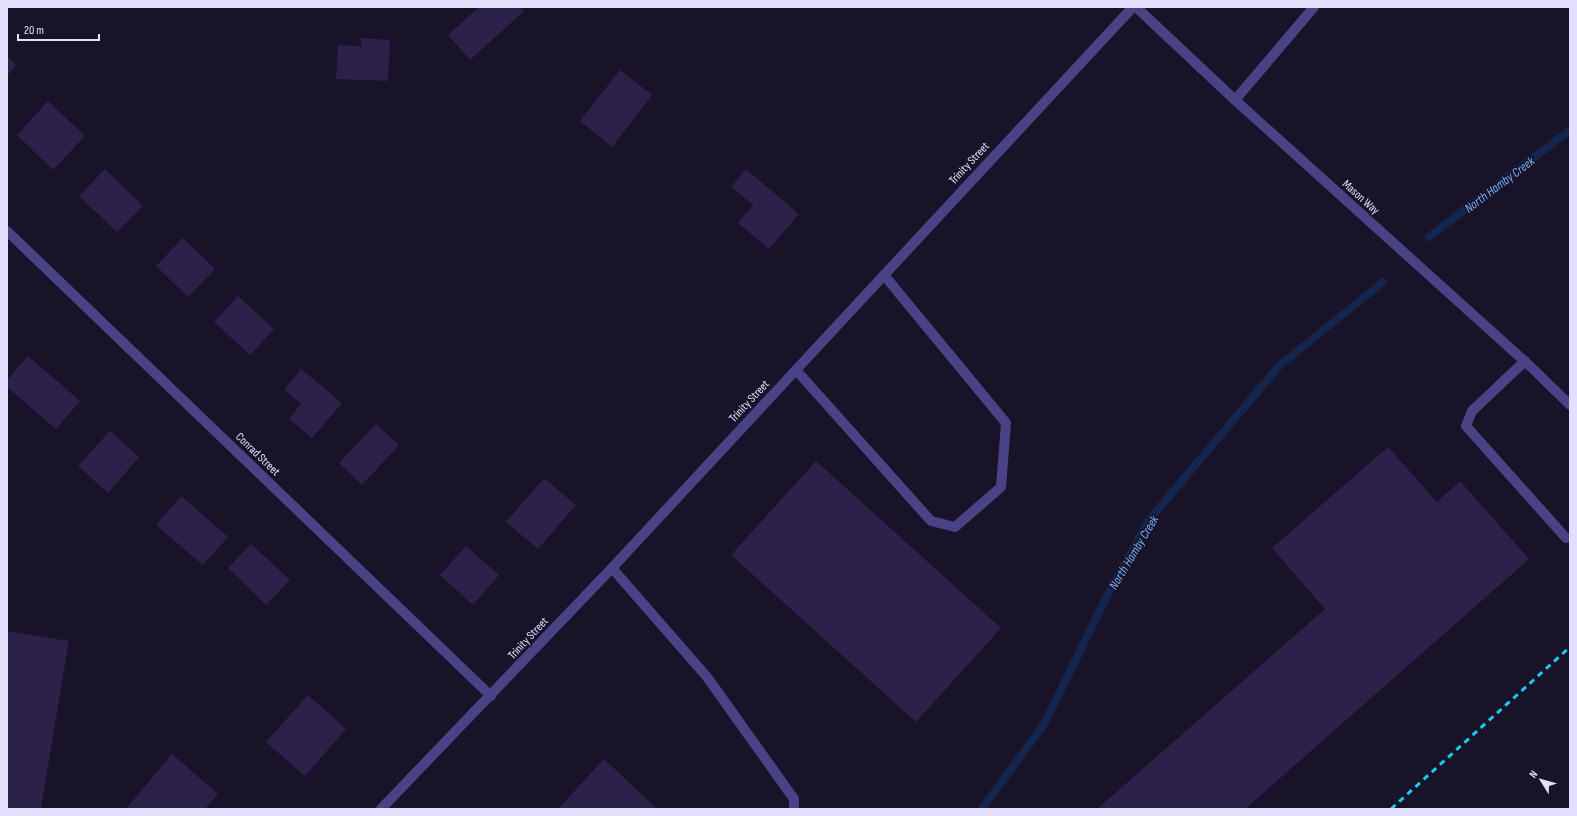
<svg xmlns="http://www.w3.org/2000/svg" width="1577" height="816" viewBox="0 0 1577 816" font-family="'Sofia Sans Condensed',sans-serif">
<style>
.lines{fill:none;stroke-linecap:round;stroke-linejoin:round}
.stream{stroke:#14264d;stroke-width:8}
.building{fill:#2b2149}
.service{stroke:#494285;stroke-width:10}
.minor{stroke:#494285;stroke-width:10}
.tertiary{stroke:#494285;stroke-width:10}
.rail{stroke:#19cbee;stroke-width:3;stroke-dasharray:6 5;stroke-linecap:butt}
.labels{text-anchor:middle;stroke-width:3.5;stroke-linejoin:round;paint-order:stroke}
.street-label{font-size:12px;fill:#e4defd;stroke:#19132a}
.water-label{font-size:13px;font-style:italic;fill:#75b1f4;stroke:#19132a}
</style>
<rect width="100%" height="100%" fill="#19132a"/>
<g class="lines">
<!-- stream -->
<g class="stream">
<polyline points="1429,237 1570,130"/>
<polyline points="982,809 1044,724 1107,596 1149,520 1279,366 1383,282"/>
</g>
</g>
<!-- building -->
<g class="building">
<polygon points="479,7 521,7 524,11 470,60 448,35"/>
<polygon points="361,38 390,40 388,81 336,79 338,45 361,46"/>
<polygon points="7,56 16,65 7,76"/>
<polygon points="620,70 652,95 612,147 580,121"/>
<polygon points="48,101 85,136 53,170 17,135"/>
<polygon points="105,169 143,206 117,232 79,196"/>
<polygon points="746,169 799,214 769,249 738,223 753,205 731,187"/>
<polygon points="183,238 215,269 188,297 156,266"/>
<polygon points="238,296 274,329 250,355 214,322"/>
<polygon points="28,356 80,401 56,429 7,387 7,380"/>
<polygon points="301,369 342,403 312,438 289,419 301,404 284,390"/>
<polygon points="376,424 399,445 362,485 339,463"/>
<polygon points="110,431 139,457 108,493 78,466"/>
<polygon points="1388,447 1437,502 1460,481 1529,559 1245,809 1097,809 1325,609 1272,548"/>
<polygon points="816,461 1001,628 916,722 731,555"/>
<polygon points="544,478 576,505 538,549 506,522"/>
<polygon points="181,496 228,537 203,565 156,525"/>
<polygon points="251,544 290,580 266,605 228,568"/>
<polygon points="466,546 499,575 473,605 440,575"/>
<polygon points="7,631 69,641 41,809 7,809"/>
<polygon points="308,695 346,729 305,776 266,742"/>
<polygon points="172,754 218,794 205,809 126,809"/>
<polygon points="604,759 657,809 558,809"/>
</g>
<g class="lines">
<!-- service -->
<g class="service">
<polyline points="1235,100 1314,7"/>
<polyline points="1525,361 1472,411 1466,426 1566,538"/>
<polyline points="796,370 931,521 955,527 1001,487 1006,423 884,275"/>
<polyline points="612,568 707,677 794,799 794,809"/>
</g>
<!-- minor -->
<g class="minor">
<polyline points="1136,7 1235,100 1532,368 1570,405"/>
<polyline points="7,231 491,696"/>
</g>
<!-- tertiary -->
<polyline class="tertiary" points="381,809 612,568 1133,7"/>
<!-- rail -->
<polyline class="rail" points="1391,809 1570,647"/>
</g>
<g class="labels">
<!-- street labels -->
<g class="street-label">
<text transform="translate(969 163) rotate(-47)" y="4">Trinity Street</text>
<text transform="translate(1361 197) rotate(42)" y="4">Mason Way</text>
<text transform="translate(749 401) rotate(-47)" y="4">Trinity Street</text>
<text transform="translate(258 454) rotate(44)" y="4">Conrad Street</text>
<text transform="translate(528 638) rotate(-47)" y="4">Trinity Street</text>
</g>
<!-- water labels -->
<g class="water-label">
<text transform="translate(1499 184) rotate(-37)" y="5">North Hamby Creek</text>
<text transform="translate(1133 552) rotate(-59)" y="5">North Hamby Creek</text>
</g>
</g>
<!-- border -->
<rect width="1577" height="816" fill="none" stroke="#e4defd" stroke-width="16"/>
<!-- north arrow -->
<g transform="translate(1541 780) rotate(307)" stroke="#19132a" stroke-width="3" paint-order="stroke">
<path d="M0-3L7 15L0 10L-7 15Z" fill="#e4defd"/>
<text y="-6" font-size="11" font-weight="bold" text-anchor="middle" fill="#e4defd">N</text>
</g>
<!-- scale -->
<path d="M18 34v6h81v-6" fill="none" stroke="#e4defd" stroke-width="2"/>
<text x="24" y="34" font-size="12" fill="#e4defd" stroke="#19132a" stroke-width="3" paint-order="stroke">20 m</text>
</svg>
